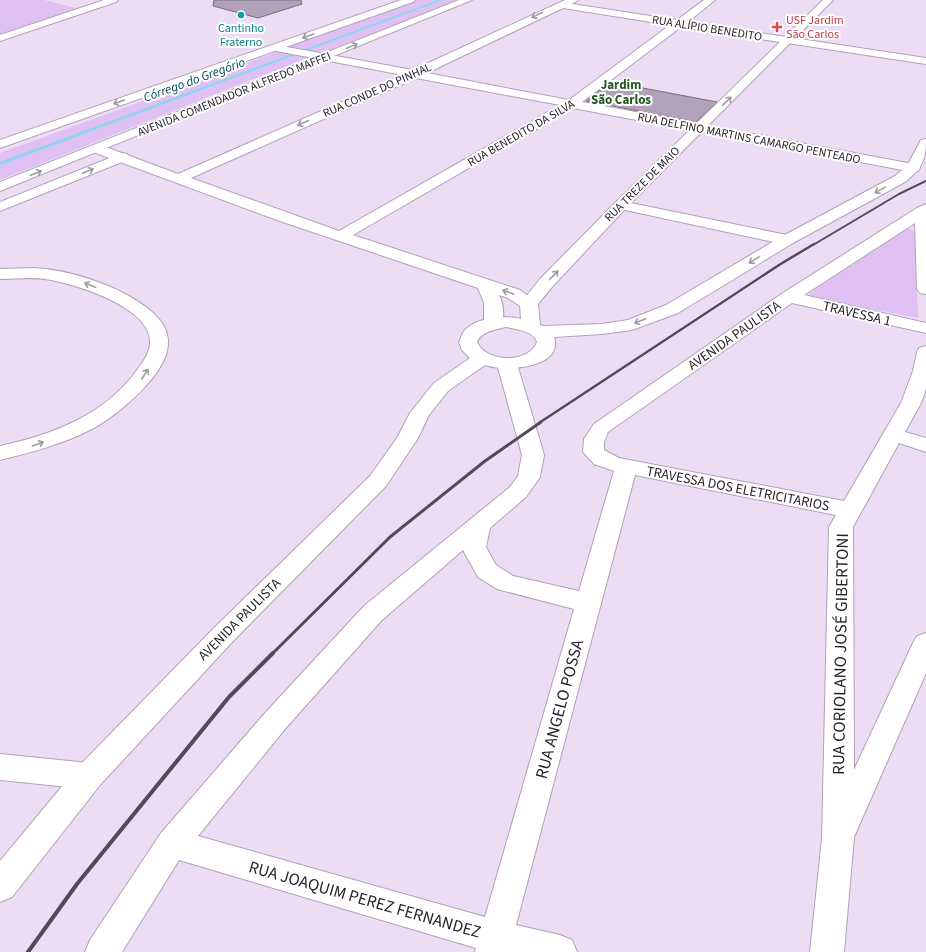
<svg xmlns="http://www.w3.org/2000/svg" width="926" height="952" viewBox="0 0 926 952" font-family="'Source Sans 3',sans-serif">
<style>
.green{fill:#e0c0f2}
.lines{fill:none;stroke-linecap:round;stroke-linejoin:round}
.stream{fill:#8bd7f2;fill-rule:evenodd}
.building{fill:#b1a2b9;stroke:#7a6d82}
.street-casing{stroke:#b0a1b8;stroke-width:2}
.secondary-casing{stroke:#b0a1b8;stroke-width:2}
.primary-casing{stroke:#b0a1b8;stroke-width:2}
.street{fill:#fff;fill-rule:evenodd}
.secondary{fill:#fff;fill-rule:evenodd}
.primary{fill:#fff;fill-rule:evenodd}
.rail-far3{stroke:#524a57;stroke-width:2}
.rail-far2{stroke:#524a57;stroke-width:2.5}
.rail-far1{stroke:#524a57;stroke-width:3}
.rail{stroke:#524a57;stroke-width:4}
.oneway{stroke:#9f9ca0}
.culture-dot{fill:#0f9aa8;stroke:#fff;stroke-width:1.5}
.health-dot{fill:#e0444e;stroke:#fff;stroke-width:1.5}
.labels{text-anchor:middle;stroke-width:4;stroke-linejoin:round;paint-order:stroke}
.far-health-label{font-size:12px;fill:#be3a42;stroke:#fff;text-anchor:start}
.far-culture-label{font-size:12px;fill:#0d838f;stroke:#fff}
.far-street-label{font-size:12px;fill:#29232c;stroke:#fff}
.far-water-label{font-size:13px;font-style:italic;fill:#054a5d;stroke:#fff}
.far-neighbourhood-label{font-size:13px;font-weight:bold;fill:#265923;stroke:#fff}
.street-label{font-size:14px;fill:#29232c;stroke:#fff}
.near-street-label{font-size:17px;fill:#29232c;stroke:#fff}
</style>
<rect width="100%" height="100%" fill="#ecddf5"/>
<!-- green -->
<g class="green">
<polygon points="0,0 44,0 80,9 0,36"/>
<polygon points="416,0 461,0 322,53 288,46"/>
<polygon points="279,51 309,57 0,180 0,153"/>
<polygon points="902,229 909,229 915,232 918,318 820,299 809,294"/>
</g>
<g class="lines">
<!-- stream -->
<polygon class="stream" points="438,0 443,0 0,165 0,162"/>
</g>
<!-- building -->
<g class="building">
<polygon points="214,0 301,0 302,4 258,18 213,6"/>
<polygon points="611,82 717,102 696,122 586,101"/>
</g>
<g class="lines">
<!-- street casing -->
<g class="street-casing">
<g id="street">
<polygon points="104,0 118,0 116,2 0,41 0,35"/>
<path d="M 565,0 L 578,0 L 572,4 L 677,20 L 704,0 L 715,0 L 688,22 L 926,58 L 926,64 L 681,27 L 582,102 L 913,164 L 918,165 L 920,168 L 918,171 L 913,172 L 573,108 L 353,235 L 520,290 L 538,304 L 535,308 L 529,309 L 523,308 L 508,298 L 499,295 C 503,304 506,317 499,327 L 493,328 L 487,327 L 484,323 L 484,303 L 478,288 L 277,220 L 93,152 L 91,149 L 93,146 L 103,146 L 178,174 L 403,75 L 276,51 L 272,50 L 271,48 L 272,46 L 276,45 L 413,70 ZM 563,8 L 670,25 L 569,100 L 427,73 ZM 416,78 L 560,105 L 339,231 L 191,178 Z"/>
<polygon points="621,201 787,235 793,237 795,240 793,243 787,245 616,208 614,205 616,202"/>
<path d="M 926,204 L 926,294 L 920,293 L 917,289 L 915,223 L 804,295 L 926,323 L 926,333 L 792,303 L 608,432 L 604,442 L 604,450 L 619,458 L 844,501 L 901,403 L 913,371 L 917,352 L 919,348 L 926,346 L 926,389 L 921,403 L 905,432 L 926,438 L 926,452 L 899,443 L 853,527 L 854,770 L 913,643 L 917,636 L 926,633 L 926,673 L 854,837 L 844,952 L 810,952 L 822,839 L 829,527 L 836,515 L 635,475 L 516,925 L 560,935 L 572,940 L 577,952 L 475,952 L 476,948 L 179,860 L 122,952 L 85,952 L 90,940 L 161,833 L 265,713 L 364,606 L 510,487 L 518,476 L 522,455 L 497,364 L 500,360 L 507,358 L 514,360 L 517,364 L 544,455 L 540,477 L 526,497 L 490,528 L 486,547 L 496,565 L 513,576 L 579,591 L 614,471 L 594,464 L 583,452 L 584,439 L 594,424 L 783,293 L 917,208 ZM 463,550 L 478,577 L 497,589 L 574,609 L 485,917 L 198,836 L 285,729 L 382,620 Z"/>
<path d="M 34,268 C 66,270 99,280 127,295 C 143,304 167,319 168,340 C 171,372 117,416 92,429 C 63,444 32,452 0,460 L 0,446 C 52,435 105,415 137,370 C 143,362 151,351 150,340 C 148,306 73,283 45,279 C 30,277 15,279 0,279 L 0,269 Z"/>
<polygon points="0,754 89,763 100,767 104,776 100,785 89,789 0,780"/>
</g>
</g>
<!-- secondary casing -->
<g class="secondary-casing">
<g id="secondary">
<path d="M 823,0 L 833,0 L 626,208 L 552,287 L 538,304 L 540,325 L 543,326 L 602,324 L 628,320 L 666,305 L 781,237 L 895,176 L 907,166 L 921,140 L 926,139 C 926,161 922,168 905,182 L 793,243 L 678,313 L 632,330 L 602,334 L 554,337 C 564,369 504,372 485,365 L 448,391 L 429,415 L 418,438 L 386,486 L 235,639 L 100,785 L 12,897 L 0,902 L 0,861 L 78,767 L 217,625 L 370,476 L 397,438 L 410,413 L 434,383 L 470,358 L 462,350 L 459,342 C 461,338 462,333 465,330 C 477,317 505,315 521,319 L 520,304 L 540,279 L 616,202 ZM 506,327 C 516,329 534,331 537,342 C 529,364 486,363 477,342 C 482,331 495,330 506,327 Z"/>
<polygon points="122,153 127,154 129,157 127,160 0,211 0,202"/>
</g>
</g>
<!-- primary casing -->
<g class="primary-casing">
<g id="primary">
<polygon points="401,0 415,0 413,2 0,148 0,140"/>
<polygon points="459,0 472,0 0,191 0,182"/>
</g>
</g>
<!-- street -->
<use href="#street" class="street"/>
<!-- secondary -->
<use href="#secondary" class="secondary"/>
<!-- primary -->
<use href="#primary" class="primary"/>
<!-- rail-far3 -->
<polyline class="rail-far3" points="813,245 899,194 926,181"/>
<!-- rail-far2 -->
<polyline class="rail-far2" points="539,423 779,265 814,244"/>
<!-- rail-far1 -->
<polyline class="rail-far1" points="272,654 390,537 485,461 541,422"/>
<!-- rail -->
<polyline class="rail" points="28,952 77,884 229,697 273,653"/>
</g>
<!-- one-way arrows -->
<defs><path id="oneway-shaft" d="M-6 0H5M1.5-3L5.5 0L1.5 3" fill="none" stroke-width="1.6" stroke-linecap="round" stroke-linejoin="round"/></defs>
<g class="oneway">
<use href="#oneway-shaft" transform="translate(537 15) rotate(155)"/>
<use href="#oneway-shaft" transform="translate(308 36) rotate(160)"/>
<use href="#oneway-shaft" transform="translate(352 46) rotate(-22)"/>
<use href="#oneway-shaft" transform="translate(727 101) rotate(-44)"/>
<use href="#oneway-shaft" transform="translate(119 102) rotate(161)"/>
<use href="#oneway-shaft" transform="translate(303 123) rotate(156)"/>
<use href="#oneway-shaft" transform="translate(88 171) rotate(-22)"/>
<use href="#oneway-shaft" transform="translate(36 173) rotate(-21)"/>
<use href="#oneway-shaft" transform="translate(880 190) rotate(151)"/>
<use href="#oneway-shaft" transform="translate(754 260) rotate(149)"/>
<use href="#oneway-shaft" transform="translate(554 275) rotate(-46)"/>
<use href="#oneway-shaft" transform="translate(90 285) rotate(-159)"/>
<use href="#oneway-shaft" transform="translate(508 292) rotate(-161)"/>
<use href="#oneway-shaft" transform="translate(640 321) rotate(158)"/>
<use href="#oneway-shaft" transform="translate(145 374) rotate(-57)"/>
<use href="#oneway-shaft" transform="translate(38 444) rotate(-20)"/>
</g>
<!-- markers -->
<circle class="culture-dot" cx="241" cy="15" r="4"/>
<path class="health-dot" d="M775 21h4v4h4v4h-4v4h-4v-4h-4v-4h4z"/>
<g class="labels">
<!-- far-health labels -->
<g class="far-health-label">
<text x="786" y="24">USF Jardim<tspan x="786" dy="14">São Carlos</tspan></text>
</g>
<!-- far-culture labels -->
<g class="far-culture-label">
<text x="241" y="32">Cantinho<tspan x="241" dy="14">Fraterno</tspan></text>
</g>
<!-- far-street labels -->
<g class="far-street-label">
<text transform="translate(707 28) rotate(9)" y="4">RUA ALÍPIO BENEDITO</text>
<text transform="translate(377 90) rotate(-24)" y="4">RUA CONDE DO PINHAL</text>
<text transform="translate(234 94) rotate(-22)" y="4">AVENIDA COMENDADOR ALFREDO MAFFEI</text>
<text transform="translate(521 133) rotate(-30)" y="4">RUA BENEDITO DA SILVA</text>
<text transform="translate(749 138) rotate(11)" y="4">RUA DELFINO MARTINS CAMARGO PENTEADO</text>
<text transform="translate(642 184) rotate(-45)" y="4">RUA TREZE DE MAIO</text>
</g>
<!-- far-water labels -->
<g class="far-water-label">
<text transform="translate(194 79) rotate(-20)" y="5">Córrego do Gregório</text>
</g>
<!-- far-neighbourhood labels -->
<g class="far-neighbourhood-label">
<text x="621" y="89">Jardim<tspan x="621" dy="15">São Carlos</tspan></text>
</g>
<!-- street labels -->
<g class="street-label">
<text transform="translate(857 313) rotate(13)" y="5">TRAVESSA 1</text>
<text transform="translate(734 335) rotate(-35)" y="5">AVENIDA PAULISTA</text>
<text transform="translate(738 488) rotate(11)" y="5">TRAVESSA DOS ELETRICITARIOS</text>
<text transform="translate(239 619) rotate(-45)" y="5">AVENIDA PAULISTA</text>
</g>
<!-- near-street labels -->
<g class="near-street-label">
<text transform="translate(840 654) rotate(-89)" y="6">RUA CORIOLANO JOSÉ GIBERTONI</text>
<text transform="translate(559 709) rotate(-75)" y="6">RUA ANGELO POSSA</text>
<text transform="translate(365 899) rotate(16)" y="6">RUA JOAQUIM PEREZ FERNANDEZ</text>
</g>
</g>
</svg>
